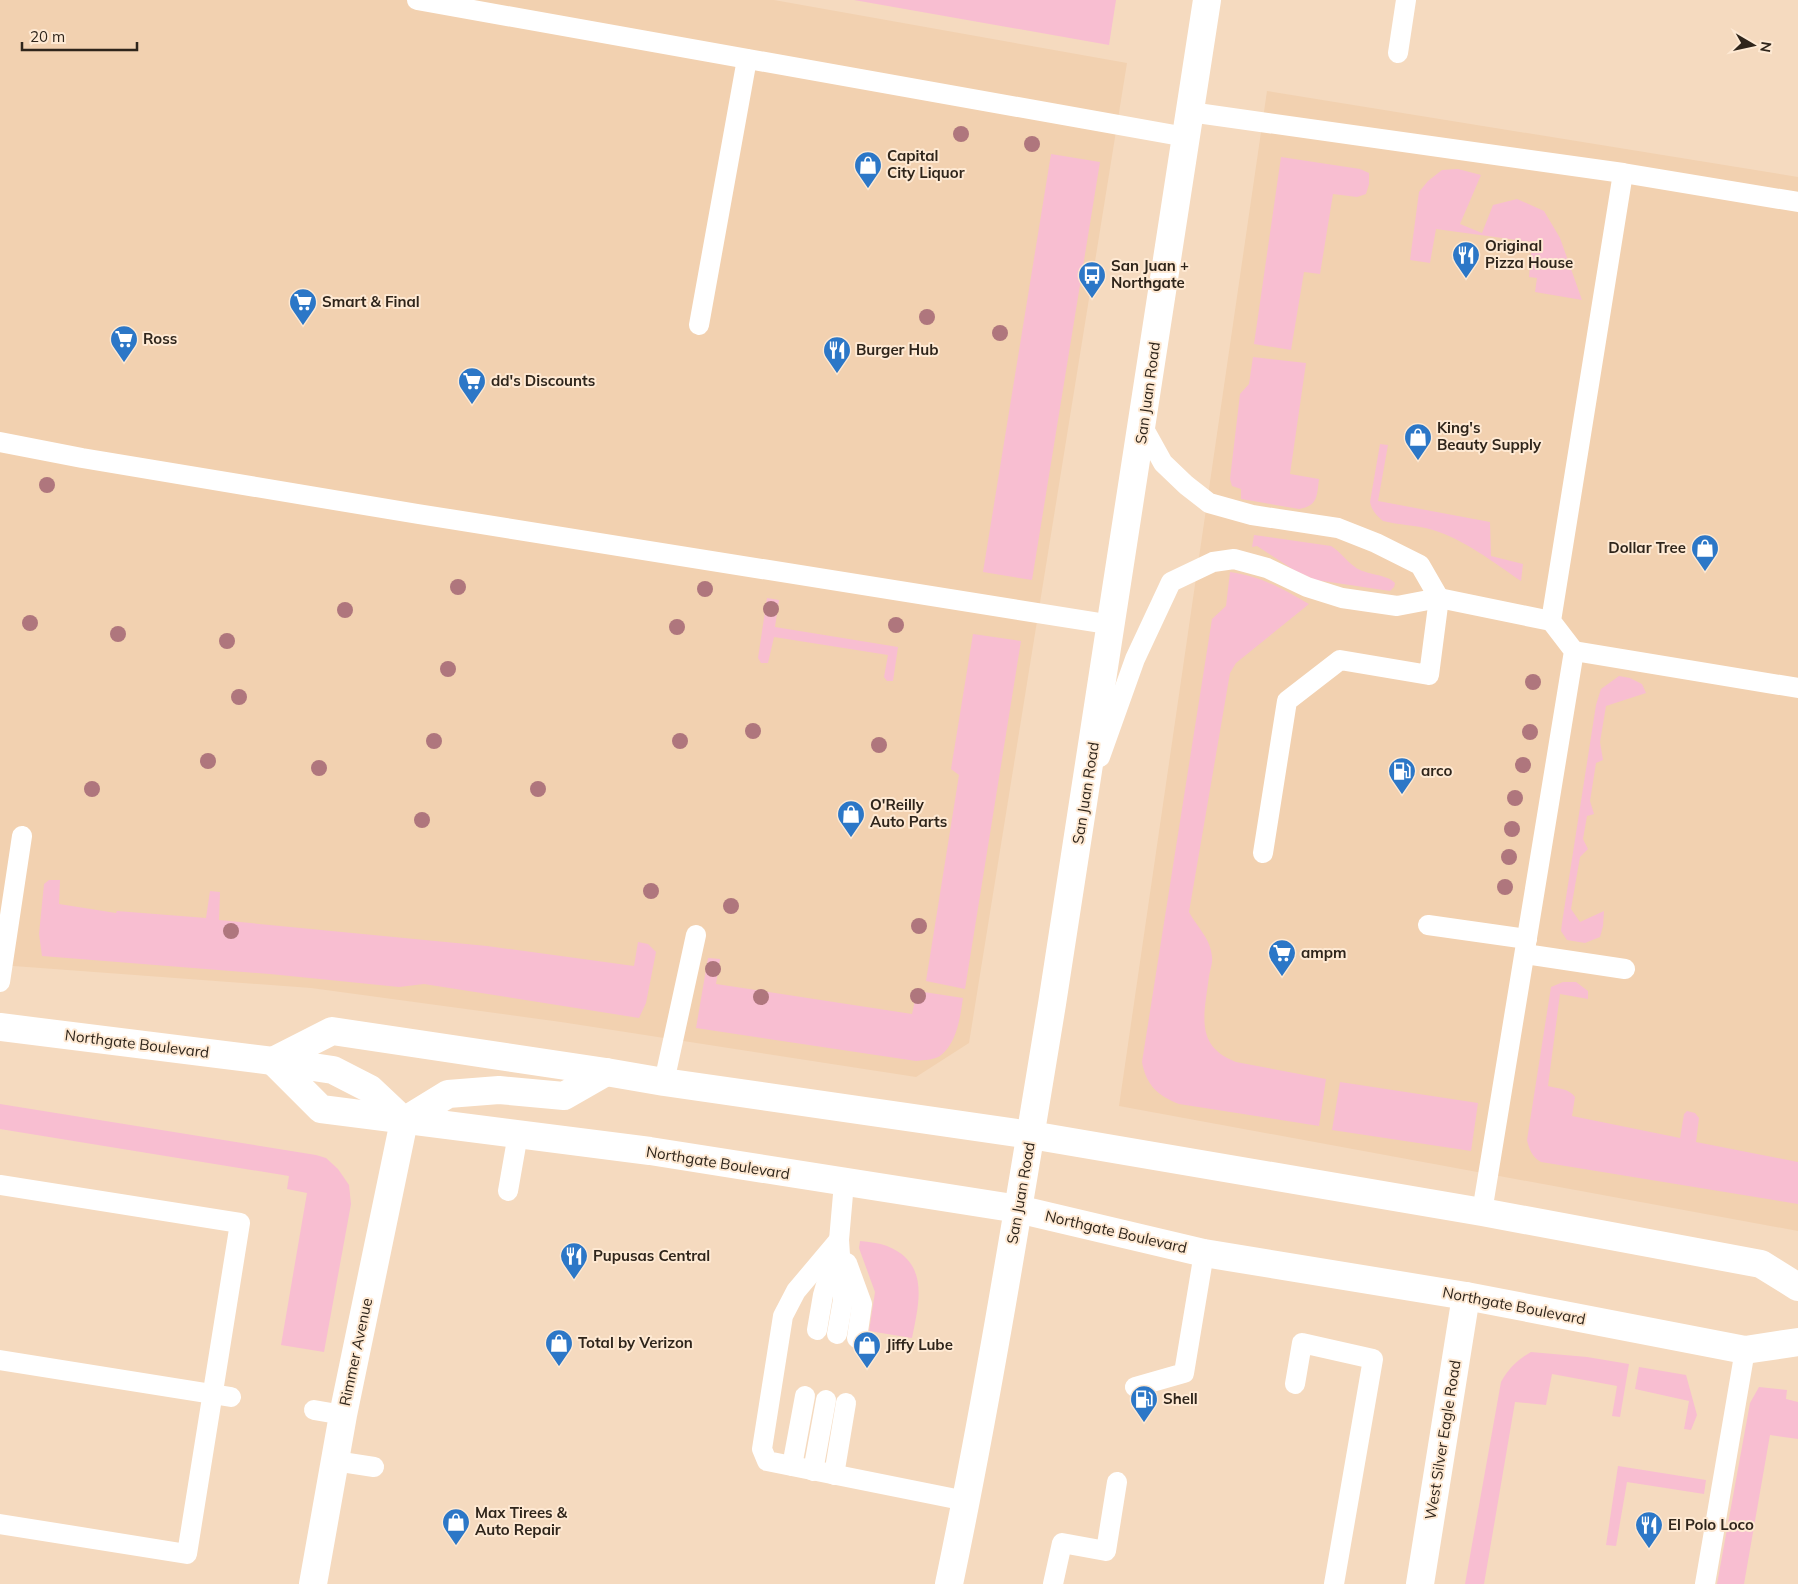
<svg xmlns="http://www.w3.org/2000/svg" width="1798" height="1584" viewBox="0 0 1798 1584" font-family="Mulish,sans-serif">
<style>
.built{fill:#f2d1b0}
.green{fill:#f8bed1}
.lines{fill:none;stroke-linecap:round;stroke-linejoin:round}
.service{stroke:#fff;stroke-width:20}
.minor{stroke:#fff;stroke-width:28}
.secondary{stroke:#fff;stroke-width:28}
.tree{fill:#af767d}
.labels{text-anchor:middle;stroke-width:4;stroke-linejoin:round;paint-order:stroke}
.poi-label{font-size:15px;font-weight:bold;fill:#2f251b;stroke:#fee9d3;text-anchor:start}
.street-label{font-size:15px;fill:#2f251b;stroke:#fee9d3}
</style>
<rect width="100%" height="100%" fill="#f5dabf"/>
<!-- built -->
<g class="built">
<polygon points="0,0 774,0 1127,63 969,1043 916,1077 561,1022 311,988 0,965"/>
<polygon points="1267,91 1798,177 1798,1231 1119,1106"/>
</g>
<!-- green -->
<g class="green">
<polygon points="854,0 1116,0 1109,45"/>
<polygon points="1051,154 1100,162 1032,580 983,572"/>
<polygon points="1281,157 1360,169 1369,173 1369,184 1366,194 1357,197 1333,194 1320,274 1304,272 1291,350 1254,344"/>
<polygon points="1458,169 1481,175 1460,224 1482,233 1493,205 1517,199 1544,211 1560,238 1582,300 1535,292 1537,278 1529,277 1532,242 1436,229 1430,263 1410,260 1419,192 1428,181 1442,170"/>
<path d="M 1253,357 L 1306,363 L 1290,474 L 1319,479 C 1317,495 1318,506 1299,509 L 1241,499 L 1241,489 L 1232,486 L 1230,479 L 1240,394 L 1249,384 Z"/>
<path d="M 1380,444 L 1388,445 L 1378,501 L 1490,522 L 1491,556 L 1523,564 L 1521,581 C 1493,562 1465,540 1433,530 C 1416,525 1399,525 1383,521 C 1376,515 1372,511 1370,502 Z"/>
<path d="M 1254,535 L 1331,546 C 1341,552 1346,561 1355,567 C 1365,575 1387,574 1395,583 L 1394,587 L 1390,591 L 1316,580 L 1294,570 L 1257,546 L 1252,547 Z"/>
<path d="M 1230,572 C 1263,577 1281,588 1309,604 L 1236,663 L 1230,673 L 1189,912 C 1197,927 1211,939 1212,957 C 1213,963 1210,970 1209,976 C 1205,1012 1193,1046 1236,1062 L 1326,1079 L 1319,1126 L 1179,1104 C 1158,1096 1146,1085 1142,1062 L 1212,619 L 1226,606 Z"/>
<polygon points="767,598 779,600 775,627 898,647 893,681 887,681 884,677 888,655 774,637 768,663 761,663 758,658"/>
<polygon points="973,634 1021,641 965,989 926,981 959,775 951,769"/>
<polygon points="1619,676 1630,678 1642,684 1646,693 1606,706 1600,742 1603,760 1596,763 1590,801 1594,814 1587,816 1583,839 1588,849 1580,857 1571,909 1580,922 1604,911 1603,926 1600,937 1585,943 1567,940 1561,931 1562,923 1596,705 1601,689"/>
<polygon points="49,880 60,880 59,904 116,913 117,911 206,918 210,891 220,892 219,920 487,946 634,966 638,942 648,944 656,952 646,1003 639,1018 424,984 399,987 270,974 42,956 39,934 44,884"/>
<path d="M 708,958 L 720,959 L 716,984 L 912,1014 L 917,991 L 963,998 C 960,1018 957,1043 940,1056 C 934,1060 923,1060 916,1061 L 696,1028 Z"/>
<path d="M 1563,982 L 1576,982 L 1588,991 L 1588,999 L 1560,994 L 1548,1086 C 1559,1089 1568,1088 1575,1097 L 1572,1116 L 1680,1138 L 1684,1114 L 1687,1111 L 1695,1113 L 1699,1118 L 1696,1142 L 1798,1162 L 1798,1204 L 1541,1162 C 1532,1157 1529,1149 1527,1140 L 1551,987 Z"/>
<polygon points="1340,1082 1478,1103 1471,1151 1332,1130"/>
<polygon points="0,1104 316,1155 326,1158 338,1169 349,1185 351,1204 324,1352 281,1345 307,1193 287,1189 289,1176 0,1129"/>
<path d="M 860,1241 C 869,1242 879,1243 887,1246 C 930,1263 919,1303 912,1338 L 869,1331 L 875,1292 L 859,1248 Z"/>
<path d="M 1531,1352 L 1587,1357 L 1629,1364 L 1620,1417 L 1612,1416 L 1617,1386 L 1552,1374 L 1546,1405 L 1515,1402 L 1484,1584 L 1465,1584 L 1501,1382 C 1509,1368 1517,1360 1531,1352 Z"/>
<polygon points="1639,1367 1686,1375 1697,1415 1691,1430 1684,1429 1689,1401 1635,1389"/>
<polygon points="1759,1387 1787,1390 1786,1399 1798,1402 1798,1439 1770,1435 1744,1584 1717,1584 1750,1403"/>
<polygon points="1618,1466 1706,1480 1704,1494 1627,1482 1616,1546 1606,1545"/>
</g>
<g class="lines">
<!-- service -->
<g class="service">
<polyline points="417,0 1186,137"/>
<polyline points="1398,53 1406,0"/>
<polyline points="1190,112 1623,173 1798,202"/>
<polyline points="699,325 747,59"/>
<polyline points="1143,427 1163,463 1186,485 1209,503 1252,515 1338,528 1376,543 1420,565 1439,598 1429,675 1340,660 1287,701 1263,853"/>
<polyline points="0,442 82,458 418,514 1113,625"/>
<polyline points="1574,651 1798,688"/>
<polyline points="1100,757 1135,659 1171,582 1213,562 1234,559 1267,568 1307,587 1342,598 1397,606 1439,598 1551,621"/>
<polyline points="1428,925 1527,939"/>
<polyline points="1525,954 1625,969"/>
<polyline points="0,982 22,836"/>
<polyline points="664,1082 696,935"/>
<polyline points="0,1185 240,1223 187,1554 0,1524"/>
<polyline points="508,1191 518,1134"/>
<polyline points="1482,1212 1574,651 1551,621 1623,173"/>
<polyline points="839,1240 796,1291 783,1316 762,1449 767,1461 966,1501"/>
<polyline points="847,1263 862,1304 857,1338"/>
<polyline points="817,1330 823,1295 835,1254"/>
<polyline points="837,1334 843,1300 839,1240 844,1183"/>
<polyline points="0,1360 231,1397"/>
<polyline points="1295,1384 1302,1343 1373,1359 1334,1584"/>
<polyline points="1135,1387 1184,1373 1204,1253"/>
<polyline points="314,1410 343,1415"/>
<polyline points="335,1461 374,1467"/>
<polyline points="792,1466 805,1396"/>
<polyline points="813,1471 826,1400"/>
<polyline points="834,1475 846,1403"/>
<polyline points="1053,1584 1062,1543 1106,1551 1117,1482"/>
<polyline points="1705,1584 1745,1350"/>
</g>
<!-- minor -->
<g class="minor">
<polyline points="313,1584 343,1415 404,1121"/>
<polyline points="1420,1584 1466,1296"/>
</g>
<!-- secondary -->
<g class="secondary">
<polyline points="0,1027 273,1061 333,1070 370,1089 404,1121 448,1094 499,1090 564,1096 606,1072"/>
<polyline points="273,1061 321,1109 650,1151 1018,1209 1204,1253 1466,1296 1745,1350 1798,1342"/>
<polyline points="273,1061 332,1031 606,1072 664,1082 1031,1135 1482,1212 1761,1264 1798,1287"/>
<path d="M 949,1584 C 989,1392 1020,1198 1052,1004 C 1106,670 1156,335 1207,0"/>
</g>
</g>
<!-- trees -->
<g class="tree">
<circle cx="961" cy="134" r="8"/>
<circle cx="1032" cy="144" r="8"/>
<circle cx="927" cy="317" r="8"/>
<circle cx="1000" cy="333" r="8"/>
<circle cx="47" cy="485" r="8"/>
<circle cx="458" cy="587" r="8"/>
<circle cx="705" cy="589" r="8"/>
<circle cx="771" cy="609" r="8"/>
<circle cx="345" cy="610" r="8"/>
<circle cx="30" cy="623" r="8"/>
<circle cx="896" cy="625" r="8"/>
<circle cx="677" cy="627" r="8"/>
<circle cx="118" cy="634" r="8"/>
<circle cx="227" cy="641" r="8"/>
<circle cx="448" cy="669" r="8"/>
<circle cx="1533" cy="682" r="8"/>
<circle cx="239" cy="697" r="8"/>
<circle cx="753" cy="731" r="8"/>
<circle cx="1530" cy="732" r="8"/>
<circle cx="434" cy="741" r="8"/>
<circle cx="680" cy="741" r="8"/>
<circle cx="879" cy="745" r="8"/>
<circle cx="208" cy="761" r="8"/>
<circle cx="1523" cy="765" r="8"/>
<circle cx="319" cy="768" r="8"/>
<circle cx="92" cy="789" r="8"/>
<circle cx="538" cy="789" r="8"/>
<circle cx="1515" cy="798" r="8"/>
<circle cx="422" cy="820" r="8"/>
<circle cx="1512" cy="829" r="8"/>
<circle cx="1509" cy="857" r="8"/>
<circle cx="1505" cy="887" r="8"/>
<circle cx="651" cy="891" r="8"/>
<circle cx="731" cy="906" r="8"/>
<circle cx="919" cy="926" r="8"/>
<circle cx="231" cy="931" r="8"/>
<circle cx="713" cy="969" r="8"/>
<circle cx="918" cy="996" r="8"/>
<circle cx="761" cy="997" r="8"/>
</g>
<!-- icons -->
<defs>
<g id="shop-pin" transform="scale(1.4375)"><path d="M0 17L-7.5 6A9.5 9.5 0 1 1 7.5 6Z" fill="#2c77c7" stroke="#fee9d3"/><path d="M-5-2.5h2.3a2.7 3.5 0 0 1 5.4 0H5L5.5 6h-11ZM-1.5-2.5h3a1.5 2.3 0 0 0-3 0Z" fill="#fff"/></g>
<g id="restaurant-pin" transform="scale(1.4375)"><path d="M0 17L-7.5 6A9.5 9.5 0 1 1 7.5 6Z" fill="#2c77c7" stroke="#fee9d3"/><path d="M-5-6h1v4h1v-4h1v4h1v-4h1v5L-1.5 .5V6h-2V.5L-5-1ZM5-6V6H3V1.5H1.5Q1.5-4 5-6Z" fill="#fff"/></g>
<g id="bus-pin" transform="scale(1.4375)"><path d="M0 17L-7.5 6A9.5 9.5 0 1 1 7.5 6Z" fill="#2c77c7" stroke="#fee9d3"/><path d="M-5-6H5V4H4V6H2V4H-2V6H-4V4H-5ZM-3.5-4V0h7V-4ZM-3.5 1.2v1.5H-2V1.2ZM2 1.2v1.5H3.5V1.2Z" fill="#fff"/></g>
<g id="supermarket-pin" transform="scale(1.4375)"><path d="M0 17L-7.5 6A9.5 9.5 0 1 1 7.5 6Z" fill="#2c77c7" stroke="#fee9d3"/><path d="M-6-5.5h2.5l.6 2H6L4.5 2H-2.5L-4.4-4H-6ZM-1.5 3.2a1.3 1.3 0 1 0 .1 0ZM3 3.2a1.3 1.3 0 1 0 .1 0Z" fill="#fff"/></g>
<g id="fuel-pin" transform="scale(1.4375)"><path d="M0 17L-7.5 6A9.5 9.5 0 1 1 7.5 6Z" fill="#2c77c7" stroke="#fee9d3"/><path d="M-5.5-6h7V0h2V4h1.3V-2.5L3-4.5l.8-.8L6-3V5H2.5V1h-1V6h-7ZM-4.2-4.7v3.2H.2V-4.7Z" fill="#fff"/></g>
</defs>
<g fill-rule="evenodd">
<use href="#shop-pin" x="868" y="165"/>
<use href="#restaurant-pin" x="1466" y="255"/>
<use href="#bus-pin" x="1092" y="275"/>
<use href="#supermarket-pin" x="303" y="302"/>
<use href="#supermarket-pin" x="124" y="339"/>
<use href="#restaurant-pin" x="837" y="350"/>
<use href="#supermarket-pin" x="472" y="381"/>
<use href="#shop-pin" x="1418" y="437"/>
<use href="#shop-pin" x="1705" y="548"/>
<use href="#fuel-pin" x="1402" y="771"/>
<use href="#shop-pin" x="851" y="814"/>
<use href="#supermarket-pin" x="1282" y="953"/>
<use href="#restaurant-pin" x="574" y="1256"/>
<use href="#shop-pin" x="559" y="1343"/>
<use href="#shop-pin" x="867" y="1345"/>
<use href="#fuel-pin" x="1144" y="1399"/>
<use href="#shop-pin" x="456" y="1522"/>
<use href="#restaurant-pin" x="1649" y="1525"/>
</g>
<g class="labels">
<!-- poi labels -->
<g class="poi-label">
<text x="887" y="161">Capital<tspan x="887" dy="17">City Liquor</tspan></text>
<text x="1485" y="251">Original<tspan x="1485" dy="17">Pizza House</tspan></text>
<text x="1111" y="271">San Juan +<tspan x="1111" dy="17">Northgate</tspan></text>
<text x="322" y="307">Smart &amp; Final</text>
<text x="143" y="344">Ross</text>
<text x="856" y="355">Burger Hub</text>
<text x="491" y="386">dd's Discounts</text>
<text x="1437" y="433">King's<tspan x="1437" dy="17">Beauty Supply</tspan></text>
<text x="1686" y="553" text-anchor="end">Dollar Tree</text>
<text x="1421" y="776">arco</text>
<text x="870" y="810">O'Reilly<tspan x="870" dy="17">Auto Parts</tspan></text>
<text x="1301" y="958">ampm</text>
<text x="593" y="1261">Pupusas Central</text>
<text x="578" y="1348">Total by Verizon</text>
<text x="886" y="1350">Jiffy Lube</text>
<text x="1163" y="1404">Shell</text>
<text x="475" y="1518">Max Tirees &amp;<tspan x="475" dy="17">Auto Repair</tspan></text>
<text x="1668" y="1530">El Polo Loco</text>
</g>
<!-- street labels -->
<g class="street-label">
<text transform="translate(1148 393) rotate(-82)" y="5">San Juan Road</text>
<text transform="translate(1086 793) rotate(-81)" y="5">San Juan Road</text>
<text transform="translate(137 1044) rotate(7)" y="5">Northgate Boulevard</text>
<text transform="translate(718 1163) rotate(9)" y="5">Northgate Boulevard</text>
<text transform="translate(1021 1193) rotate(-80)" y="5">San Juan Road</text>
<text transform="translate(1116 1232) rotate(13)" y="5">Northgate Boulevard</text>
<text transform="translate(1514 1306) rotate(11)" y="5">Northgate Boulevard</text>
<text transform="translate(356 1352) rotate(-78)" y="5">Rimmer Avenue</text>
<text transform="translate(1443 1440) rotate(-81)" y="5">West Silver Eagle Road</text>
</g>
</g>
<!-- north arrow -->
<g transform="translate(1753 45) rotate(99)" stroke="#fee9d3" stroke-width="4" paint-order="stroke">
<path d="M0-4L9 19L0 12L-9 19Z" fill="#2f251b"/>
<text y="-8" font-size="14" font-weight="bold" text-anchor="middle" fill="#2f251b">N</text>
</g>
<!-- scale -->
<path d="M22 42v8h115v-8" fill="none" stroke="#2f251b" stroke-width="2.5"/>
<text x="30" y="42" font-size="15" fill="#2f251b" stroke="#fee9d3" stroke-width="4" paint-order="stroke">20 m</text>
</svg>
